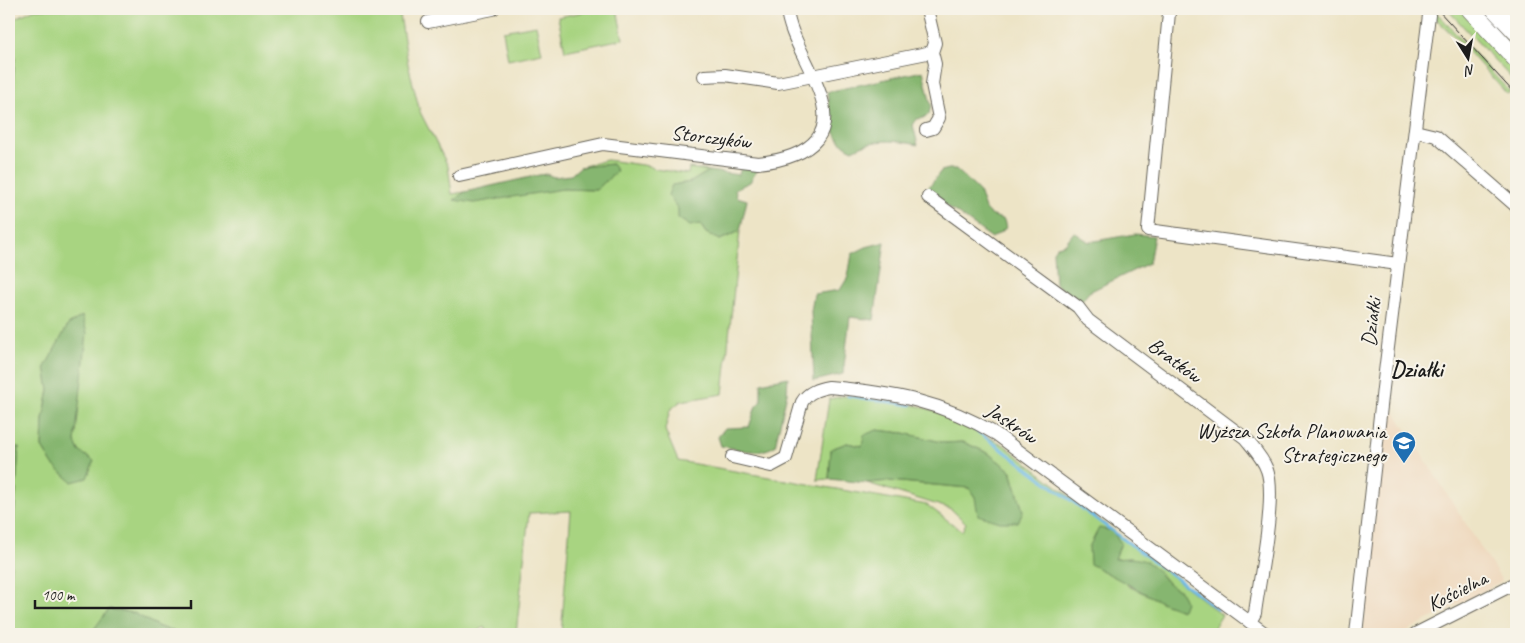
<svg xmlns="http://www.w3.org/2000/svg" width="1525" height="643" viewBox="0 0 1525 643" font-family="Caveat,sans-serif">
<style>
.built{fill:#eed7bb}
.green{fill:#a8d481;stroke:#62784e;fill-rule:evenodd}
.forest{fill:#86b66f;stroke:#516946}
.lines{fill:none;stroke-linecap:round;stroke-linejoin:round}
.stream{stroke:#70bbe9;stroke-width:3}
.street-casing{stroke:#656258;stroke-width:14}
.secondary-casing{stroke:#656258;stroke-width:19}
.street{stroke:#fff;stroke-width:12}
.secondary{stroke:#fff;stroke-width:18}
.tram{stroke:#1c1c1c;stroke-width:1}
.labels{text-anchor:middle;stroke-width:4;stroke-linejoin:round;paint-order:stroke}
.street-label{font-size:21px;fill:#1c1c1c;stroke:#f7f3e8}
.poi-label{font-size:21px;fill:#1c1c1c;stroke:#f7f3e8;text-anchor:end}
.neighbourhood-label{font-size:22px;font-weight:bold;fill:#1c1c1c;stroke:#f7f3e8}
</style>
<rect width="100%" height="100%" fill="#f7f3e8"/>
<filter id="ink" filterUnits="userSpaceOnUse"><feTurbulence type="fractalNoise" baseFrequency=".02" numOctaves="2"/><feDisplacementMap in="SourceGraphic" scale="10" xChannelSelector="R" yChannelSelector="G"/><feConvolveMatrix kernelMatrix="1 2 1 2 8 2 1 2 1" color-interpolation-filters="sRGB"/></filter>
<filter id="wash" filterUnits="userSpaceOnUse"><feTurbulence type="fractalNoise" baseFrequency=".0096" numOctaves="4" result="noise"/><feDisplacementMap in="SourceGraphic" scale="20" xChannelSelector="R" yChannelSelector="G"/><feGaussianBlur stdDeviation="1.12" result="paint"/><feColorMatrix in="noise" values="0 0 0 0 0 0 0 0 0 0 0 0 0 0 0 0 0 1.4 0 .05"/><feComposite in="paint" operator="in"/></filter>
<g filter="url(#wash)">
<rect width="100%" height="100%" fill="#ede4c6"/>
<!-- built -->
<polygon class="built" points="1392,407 1502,581 1401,634 1363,634 1386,408"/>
<!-- green -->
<g class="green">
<path d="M 35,9 L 399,9 L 408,64 L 420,112 L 448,166 L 452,194 L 465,192 L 455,200 L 563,189 L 596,190 L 612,164 L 580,167 L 607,160 L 649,166 L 655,169 L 688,174 L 689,168 L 709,171 L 691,182 L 673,185 L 706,233 L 720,240 L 740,231 L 723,394 L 681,401 L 670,410 L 665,430 L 678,461 L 927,505 L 962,531 L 966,523 L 951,509 L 867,483 L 889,481 L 969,488 L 975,497 L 1023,511 L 1011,471 L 988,453 L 963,442 L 945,443 L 904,433 L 877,430 L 862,446 L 847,443 L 831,449 L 829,479 L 817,480 L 829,399 L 844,396 L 919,406 L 944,414 L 1004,445 L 1222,615 L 1210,634 L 561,634 L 571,511 L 529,513 L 516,634 L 489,634 L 485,627 L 472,634 L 184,634 L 159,627 L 134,613 L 94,629 L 94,634 L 9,634 L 9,591 L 19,447 L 9,448 L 9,128 L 15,57 L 9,56 L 9,21 ZM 45,367 L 77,419 L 75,442 L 79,451 L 72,481 L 53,465 L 42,447 L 43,420 L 49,390 ZM 1131,558 C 1160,565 1171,584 1181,610 L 1128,586 L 1115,559 Z"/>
<polygon points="598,9 617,9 623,39 565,51 558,17"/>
<polygon points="1429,9 1433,9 1510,92 1507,94 1458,40 1427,10"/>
<polygon points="1447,9 1462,9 1516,68 1516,75 1512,79"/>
<polygon points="536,25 542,53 508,60 503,31"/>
</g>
<!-- forest -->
<g class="forest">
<polygon points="9,56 15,57 9,128"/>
<path d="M 923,71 L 931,105 L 929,114 L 923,118 L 917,119 L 913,125 L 918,145 C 894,140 875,138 853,150 C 829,140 831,115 827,92 Z"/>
<polygon points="612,164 617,171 596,190 563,189 474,203 454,200 465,192 539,175 546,174 554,177 571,175 580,167"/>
<polygon points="741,167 758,169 750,182 735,189 737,197 747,200 740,231 720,240 706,233 700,224 690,226 678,218 678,209 668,195 672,185 691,182 709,171 739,175"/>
<polygon points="949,169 956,169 979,191 985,209 991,215 1004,220 1006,228 992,238 926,191 941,171"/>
<polygon points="1074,232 1089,242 1135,234 1154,236 1149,263 1089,292 1081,302 1055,284 1053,251 1057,246 1065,244"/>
<polygon points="885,242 874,320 850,317 843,374 814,381 811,311 814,294 840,290 848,277 852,254 866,247"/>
<polygon points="82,316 87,333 75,442 79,451 94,461 87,478 72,482 53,465 42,447 43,420 49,390 45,367 68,325"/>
<path d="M 788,377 L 787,393 L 775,446 C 758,456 739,449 721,446 L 718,437 L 725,428 L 749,427 L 756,406 L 761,401 L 761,383 Z"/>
<polygon points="877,430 904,433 945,443 963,442 988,453 1011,471 1023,511 1018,522 1000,522 978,515 975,497 969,488 889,481 867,483 829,479 831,449 847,443 862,446 864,435"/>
<polygon points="19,447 9,591 9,448"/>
<path d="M 1099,528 L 1112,531 L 1121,543 L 1115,559 C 1126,558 1137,557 1147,562 C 1160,569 1165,586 1180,590 L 1185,602 L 1182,610 L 1163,603 L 1090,564 L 1089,547 Z"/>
<polygon points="109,609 134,613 159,627 184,634 94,634 94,629"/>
</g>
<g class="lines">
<!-- stream -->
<g class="stream">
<polyline points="848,396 911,405"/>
<polyline points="973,428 1218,609"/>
</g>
</g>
</g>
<g filter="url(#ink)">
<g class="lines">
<!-- street casing -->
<g class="street-casing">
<g id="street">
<polyline points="1169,13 1148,230 1398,264"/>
<polyline points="428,22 493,9"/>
<polyline points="704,76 725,75 778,83 932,52"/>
<polyline points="926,130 933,128 939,118 932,84 935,64 932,52 935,43 927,9"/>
<polyline points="1415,131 1436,136 1516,206"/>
<path d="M 459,176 L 603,144 L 758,163 C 778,161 804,155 817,139 C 844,104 789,48 787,9"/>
<path d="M 928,197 L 1078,307 L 1088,320 L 1245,438 C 1253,448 1263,458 1267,470 C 1277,497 1259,581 1255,613 L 1250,622"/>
<path d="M 732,457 L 771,466 L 786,458 L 802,402 C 808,392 818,389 829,387 C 893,393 941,401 996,434 L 1266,634"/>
<polyline points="1356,634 1383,388 1429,15"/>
<polyline points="1415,634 1516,583"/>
</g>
</g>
<!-- secondary casing -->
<g class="secondary-casing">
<g id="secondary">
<polyline points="1470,9 1516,59"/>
<polyline points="1495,9 1516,31"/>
</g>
</g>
<!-- street -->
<use href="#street" class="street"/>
<!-- secondary -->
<use href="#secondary" class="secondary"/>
<!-- tram -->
<g class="tram">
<polyline points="1437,9 1516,95"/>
<polyline points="9,13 19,9"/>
</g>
</g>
</g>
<!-- icons -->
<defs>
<g id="university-pin" transform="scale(1.25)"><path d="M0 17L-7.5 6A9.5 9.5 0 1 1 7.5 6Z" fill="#1f6fb2" stroke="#f7f3e8"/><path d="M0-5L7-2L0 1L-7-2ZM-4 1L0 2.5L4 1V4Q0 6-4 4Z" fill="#fff"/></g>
</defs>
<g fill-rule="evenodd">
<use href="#university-pin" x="1404" y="443"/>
</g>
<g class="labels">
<!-- street labels -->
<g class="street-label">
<text transform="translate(711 137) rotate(7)" y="7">Storczyków</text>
<text transform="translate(1371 322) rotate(-83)" y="7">Działki</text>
<text transform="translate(1175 360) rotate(37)" y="7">Bratków</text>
<text transform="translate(1012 423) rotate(34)" y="7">Jaskrów</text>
<text transform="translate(1457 591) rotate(-27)" y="7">Kościelna</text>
</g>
<!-- poi labels -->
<g class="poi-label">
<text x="1386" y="438">Wyższa Szkoła Planowania<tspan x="1386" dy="24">Strategicznego</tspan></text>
</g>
<!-- neighbourhood labels -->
<g class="neighbourhood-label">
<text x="1417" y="377">Działki</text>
</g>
</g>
<!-- margin -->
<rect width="1525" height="643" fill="none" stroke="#f7f3e8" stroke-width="30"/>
<!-- north arrow -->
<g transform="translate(1468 58) rotate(169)" stroke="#f7f3e8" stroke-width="4" paint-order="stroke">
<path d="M0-4L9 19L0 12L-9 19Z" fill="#1c1c1c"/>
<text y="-8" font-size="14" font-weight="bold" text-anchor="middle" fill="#1c1c1c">N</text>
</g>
<!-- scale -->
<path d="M35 600v8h156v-8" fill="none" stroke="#1c1c1c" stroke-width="2.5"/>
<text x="42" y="600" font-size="15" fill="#1c1c1c" stroke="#f7f3e8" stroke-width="4" paint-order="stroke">100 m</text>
</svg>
